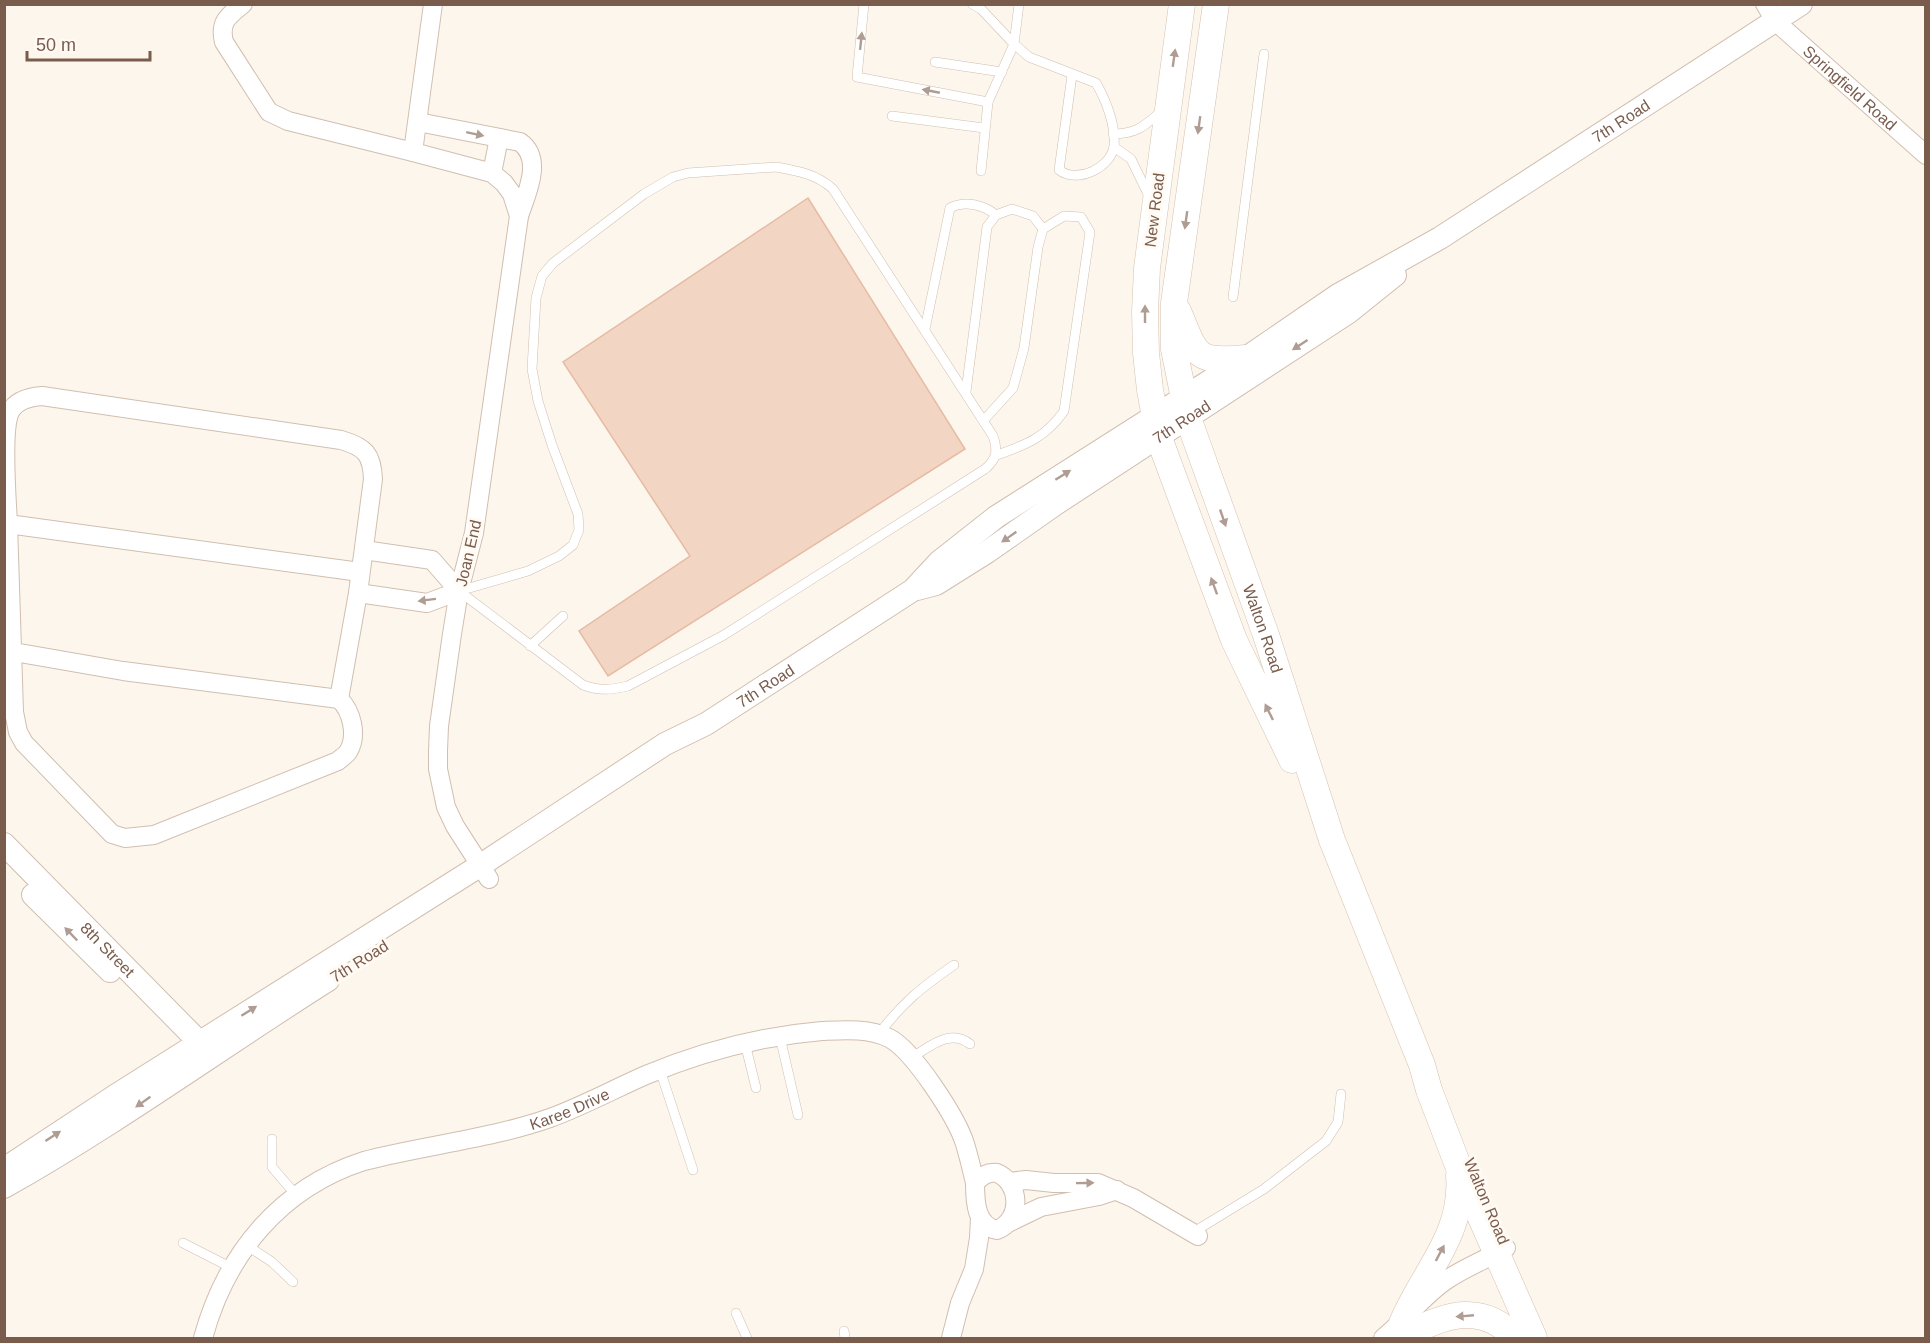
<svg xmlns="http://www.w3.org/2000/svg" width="1930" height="1343" viewBox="0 0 1930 1343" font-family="Arial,sans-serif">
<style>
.building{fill:#f3d5c3;stroke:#e6bba3;stroke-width:1.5}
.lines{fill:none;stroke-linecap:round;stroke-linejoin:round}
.service-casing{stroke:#d1beb0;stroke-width:10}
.minor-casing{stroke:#d1beb0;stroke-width:20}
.tertiary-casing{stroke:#d1beb0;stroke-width:24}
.secondary-casing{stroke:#d6c0b0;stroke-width:27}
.service{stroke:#fff;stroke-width:9}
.minor{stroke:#fff;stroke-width:18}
.tertiary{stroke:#fff;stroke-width:22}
.secondary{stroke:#fff;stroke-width:26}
.oneway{fill:#af9d94}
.labels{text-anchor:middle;stroke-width:6;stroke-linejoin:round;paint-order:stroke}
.street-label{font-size:16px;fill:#7a5c4d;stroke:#fffaf3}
</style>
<rect width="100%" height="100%" fill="#fdf6ec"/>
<!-- building -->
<polygon class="building" points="808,198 965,449 608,676 579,631 690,556 563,362"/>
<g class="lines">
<!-- service casing -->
<g class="service-casing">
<g id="service">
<polyline points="864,4 857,77 988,102"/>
<polyline points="972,4 981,9 1014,44 988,102 981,171"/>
<path d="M 1019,4 L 1014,44 L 1029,57 L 1096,83 C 1106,100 1116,126 1114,146 C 1111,168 1077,184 1059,170 L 1072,75"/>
<polyline points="935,62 1002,72"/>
<polyline points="892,116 984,128"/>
<path d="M 1113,134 C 1138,134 1145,125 1163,110"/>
<polyline points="1114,147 1131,159 1149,196"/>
<path d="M 776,167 C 798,171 816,174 833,189 L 993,436 C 998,451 997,459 985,469 L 724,635 L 628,686 C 611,690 599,691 583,685 L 459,591 L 528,571 L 559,556 L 573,545 L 579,530 L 578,514 L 552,445 L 538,401 L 532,369 L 536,298 L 542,276 L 553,263 L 644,194 L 673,177 L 688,173 Z"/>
<polyline points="1233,297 1264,54"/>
<path d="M 925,329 L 950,208 C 965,200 984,205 996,215"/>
<polyline points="966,392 987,227 996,215 1012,209 1033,216 1043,229"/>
<path d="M 984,420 L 1013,388 L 1024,348 L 1038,247 L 1043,229 L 1064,216 L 1081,217 L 1090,232 L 1064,411 C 1046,437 1026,445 997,455"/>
<polyline points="530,646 563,616"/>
<path d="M 878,1035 C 903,1002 921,988 954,965"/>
<polyline points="780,1037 798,1115"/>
<polyline points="745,1043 756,1088"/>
<path d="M 912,1057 C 930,1047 950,1028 970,1044"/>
<polyline points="660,1070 693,1170"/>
<polyline points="272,1139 272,1167 296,1195"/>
<polyline points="1192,1233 1264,1189 1326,1141 1338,1122 1341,1094"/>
<polyline points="183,1243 232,1268"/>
<polyline points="246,1245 272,1262 293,1282"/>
<polyline points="736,1313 747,1338"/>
<polyline points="844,1331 845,1338"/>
</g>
</g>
<!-- minor casing -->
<g class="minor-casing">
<g id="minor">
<path d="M 243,4 C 228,16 219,22 224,42 L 269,112 L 288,121 L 413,152 L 433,4"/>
<path id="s1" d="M 1765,4 L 1775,21 L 1926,155"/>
<path d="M 418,122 L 520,142 C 544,159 526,195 519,216 L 474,533 L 459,591 L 452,634 L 439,726 L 438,751 L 438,769 L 446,807 L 455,826 L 489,879"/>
<polyline points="413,152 492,173 504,183 512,194 519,216"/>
<polyline points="492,173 499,138"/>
<path d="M 8,524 C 7,500 1,431 10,412 C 16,400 29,397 42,396 L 341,440 C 365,447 372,454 373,479 L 358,593 L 339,699"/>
<polyline points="364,550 432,560 459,591"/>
<polyline points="358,593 427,603 459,591"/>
<path d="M 14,652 L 123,671 L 339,699 C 352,711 358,736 348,752 C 346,755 341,758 338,761 L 154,835 L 125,838 L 112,834 L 24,743 L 18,732 L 14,712 L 8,524 L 360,572"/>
<path d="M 997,1173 C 1021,1183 1022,1220 997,1230 C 976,1226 975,1202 975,1183 C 981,1176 987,1172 997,1173 Z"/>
<polyline points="1009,1182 1026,1180 1054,1183 1098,1183 1133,1198 1198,1236"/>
<polyline points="1008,1223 1041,1207 1099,1196 1117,1190"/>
<path id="s2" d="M 203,1338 C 226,1254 280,1188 364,1161 C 426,1145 490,1139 550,1118 C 583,1106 614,1089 646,1075 C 701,1052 761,1036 822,1031 C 844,1030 868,1028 889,1038 C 913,1050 957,1118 965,1144 C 969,1157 972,1170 975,1183"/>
<polyline points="951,1338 960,1303 974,1269 979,1238 980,1217"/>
<path d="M 1383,1338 C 1406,1320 1423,1295 1448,1279 C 1466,1267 1487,1259 1506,1248"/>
</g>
</g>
<!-- tertiary casing -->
<g class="tertiary-casing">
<g id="tertiary">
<path id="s3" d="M 917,589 L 936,584 L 987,552 L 1057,503 L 1349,312 L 1395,275"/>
<path id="s4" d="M 4,844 L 209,1052"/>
<polyline points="33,895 110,971"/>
<path id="s5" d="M 4,1169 L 118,1094 L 481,865 L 665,744 L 706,724 L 757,691 L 913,590 L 939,562 L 996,517 L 1246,358 L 1338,295 L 1440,238 L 1801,4"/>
<path d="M 4,1187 C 116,1124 219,1049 328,980"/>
</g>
</g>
<!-- secondary casing -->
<g class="secondary-casing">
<g id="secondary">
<polyline points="1182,4 1147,268 1145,312 1146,353 1150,390 1159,438 1234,640 1292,760"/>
<path id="s6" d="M 1216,4 L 1174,303 L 1174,349 L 1188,418 L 1266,635 L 1332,840 L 1422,1065 L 1429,1090 L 1459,1168 L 1534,1338"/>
<path d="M 1178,311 C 1197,356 1194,363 1246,358"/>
<path d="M 1402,1323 C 1424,1271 1464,1235 1459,1175"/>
<path d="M 1408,1334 C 1446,1314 1482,1302 1516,1338"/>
</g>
</g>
<!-- service -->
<use href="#service" class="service"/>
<!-- minor -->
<use href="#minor" class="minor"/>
<!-- tertiary -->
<use href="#tertiary" class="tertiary"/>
<!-- secondary -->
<use href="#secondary" class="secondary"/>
</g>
<!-- one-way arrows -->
<defs><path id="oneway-solid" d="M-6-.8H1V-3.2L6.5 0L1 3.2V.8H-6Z" transform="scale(1.5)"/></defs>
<g class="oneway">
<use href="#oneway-solid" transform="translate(861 41) rotate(-84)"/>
<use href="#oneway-solid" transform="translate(1174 58) rotate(-82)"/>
<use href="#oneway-solid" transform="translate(931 91) rotate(-169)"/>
<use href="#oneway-solid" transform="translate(1199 125) rotate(98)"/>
<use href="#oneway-solid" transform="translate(475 134) rotate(12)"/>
<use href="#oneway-solid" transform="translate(1186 220) rotate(98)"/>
<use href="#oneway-solid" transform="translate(1145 314) rotate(-90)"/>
<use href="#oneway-solid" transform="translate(1300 345) rotate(147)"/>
<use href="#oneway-solid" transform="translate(1063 475) rotate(-32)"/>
<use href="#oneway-solid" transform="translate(1223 518) rotate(71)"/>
<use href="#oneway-solid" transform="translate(1009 537) rotate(145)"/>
<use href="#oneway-solid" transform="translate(1214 586) rotate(-110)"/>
<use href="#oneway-solid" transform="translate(427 600) rotate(173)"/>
<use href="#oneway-solid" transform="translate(1269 712) rotate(-116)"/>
<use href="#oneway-solid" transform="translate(71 934) rotate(-134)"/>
<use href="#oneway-solid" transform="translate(249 1011) rotate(-32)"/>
<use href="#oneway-solid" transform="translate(143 1102) rotate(145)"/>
<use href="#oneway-solid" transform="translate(53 1136) rotate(-33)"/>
<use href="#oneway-solid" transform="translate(1085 1183) rotate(-1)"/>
<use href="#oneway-solid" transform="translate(1440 1253) rotate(-62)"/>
<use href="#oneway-solid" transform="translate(1465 1316) rotate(175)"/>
</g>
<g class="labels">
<!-- street labels -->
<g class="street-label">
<text dy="6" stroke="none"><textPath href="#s1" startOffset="120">Springfield Road</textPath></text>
<text dy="6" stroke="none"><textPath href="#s5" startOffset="1929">7th Road</textPath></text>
<text transform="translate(1154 210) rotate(-83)" y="6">New Road</text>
<text dy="6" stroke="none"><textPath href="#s3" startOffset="314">7th Road</textPath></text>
<text transform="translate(468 553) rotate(-77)" y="6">Joan End</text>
<text dy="6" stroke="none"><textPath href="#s6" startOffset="642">Walton Road</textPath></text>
<text dy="6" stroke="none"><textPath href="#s5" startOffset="902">7th Road</textPath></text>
<text dy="6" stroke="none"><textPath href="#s4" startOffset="148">8th Street</textPath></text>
<text transform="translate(359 961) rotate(-32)" y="6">7th Road</text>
<text dy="6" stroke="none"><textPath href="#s2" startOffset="462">Karee Drive</textPath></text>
<text transform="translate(1487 1201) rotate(67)" y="6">Walton Road</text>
</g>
</g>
<!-- border -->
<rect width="1930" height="1343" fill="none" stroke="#7a5c4d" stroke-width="12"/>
<!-- scale -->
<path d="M27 51v9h123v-9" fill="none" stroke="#7a5c4d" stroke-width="3"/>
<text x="36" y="51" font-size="18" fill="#7a5c4d" stroke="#fffaf3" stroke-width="4.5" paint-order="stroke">50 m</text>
</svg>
